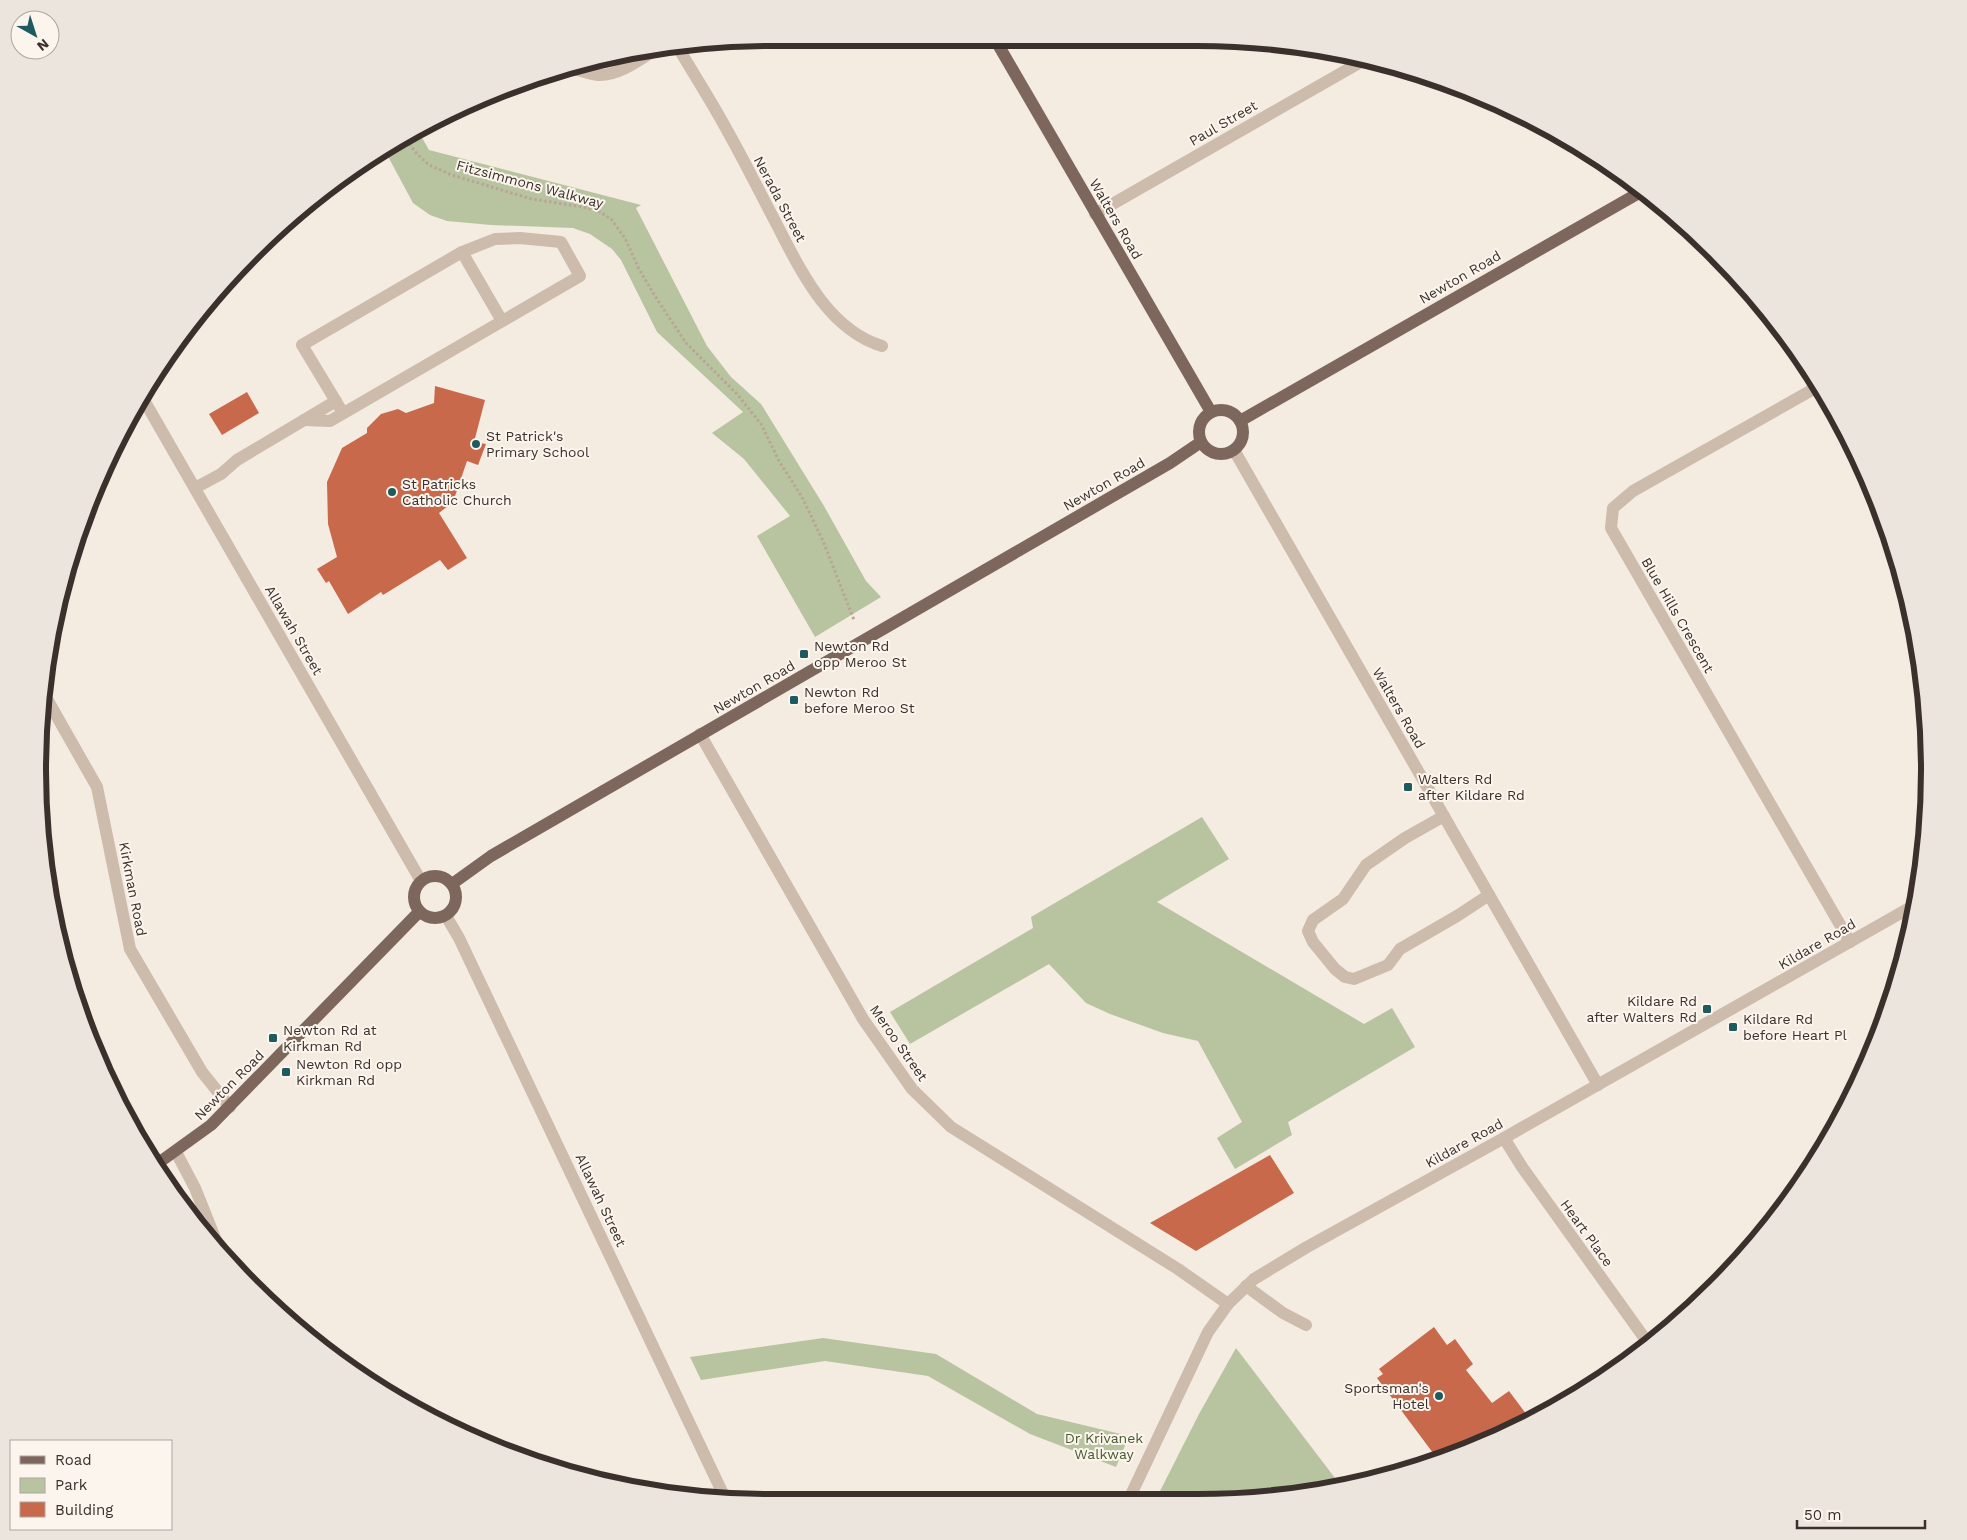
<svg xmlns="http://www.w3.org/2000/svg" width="1967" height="1540" viewBox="0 0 1967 1540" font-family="'Work Sans',sans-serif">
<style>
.green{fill:#b8c4a0}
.building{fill:#c8694b}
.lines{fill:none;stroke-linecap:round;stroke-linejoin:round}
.path{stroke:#b9a596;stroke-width:3;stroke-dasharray:2.5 2.5;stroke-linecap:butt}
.minor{stroke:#cdbbac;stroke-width:12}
.major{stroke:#7d675c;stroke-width:12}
.poi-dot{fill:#1f5a5e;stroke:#fbf5ee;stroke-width:2}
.labels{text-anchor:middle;stroke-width:4;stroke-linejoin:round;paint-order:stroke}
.street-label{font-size:14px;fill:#3b302b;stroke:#fbf5ee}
.poi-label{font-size:14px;fill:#3b302b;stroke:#fbf5ee;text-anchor:start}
.park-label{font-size:14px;fill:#4a5a2e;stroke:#fbf5ee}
.rim{fill:none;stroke:#3b302b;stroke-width:6}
</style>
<rect width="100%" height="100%" fill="#f4ebe1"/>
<!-- green -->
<g class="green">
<polygon points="417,129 429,150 641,205 636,208 707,346 731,377 761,404 824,506 866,581 881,597 815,637 757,536 790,516 744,459 712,433 743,412 657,332 621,260 612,249 590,234 573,228 491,225 447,221 430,215 413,203 384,149"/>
<polygon points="1202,817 1229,859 1157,902 1364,1024 1392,1008 1415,1047 1288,1122 1292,1135 1235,1169 1217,1138 1242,1122 1198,1041 1163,1033 1110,1014 1086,1003 1049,964 910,1044 890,1012 1033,928 1031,917"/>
<polygon points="823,1338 936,1354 1037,1414 1129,1436 1116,1467 1030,1434 928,1376 825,1361 701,1380 690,1357"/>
<polygon points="1236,1348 1338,1482 1245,1501 1155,1501 1199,1414"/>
</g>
<!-- building -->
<g class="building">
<polygon points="435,386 485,400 474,442 486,444 478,465 467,461 453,502 439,513 467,558 448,570 440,560 383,595 381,592 348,614 329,581 326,583 317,569 337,557 328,524 327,482 342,448 367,433 367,428 381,414 398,409 406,413 434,403"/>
<polygon points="247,392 259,413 222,435 209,414"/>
<polygon points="1270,1155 1294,1193 1196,1251 1150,1223"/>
<polygon points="1434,1327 1447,1345 1455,1339 1473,1364 1466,1370 1492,1403 1509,1391 1530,1419 1439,1461 1377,1378 1383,1374 1379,1369"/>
</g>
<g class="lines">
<!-- path -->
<polyline class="path" points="403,136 417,154 429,165 452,175 532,199 583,207 600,212 611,219 625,238 639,269 655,296 686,343 737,394 761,424 779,461 802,497 823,541 854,620"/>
<!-- minor -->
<g class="minor">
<path d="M 676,44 C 693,73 712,102 728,132 C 745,162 760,193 776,223 C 800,269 827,329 882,346"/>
<path d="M 568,67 C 578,70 588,74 598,75 C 620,76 643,57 661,46"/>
<polyline points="1095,214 1366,59"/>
<polyline points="1819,386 1633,491 1613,508 1611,528 1850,942"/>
<polyline points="141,395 421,881"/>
<polyline points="343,413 302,345 462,252 502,321"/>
<polyline points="304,420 330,421 580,276 561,242 520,238 495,239 462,252"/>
<polyline points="1234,450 1598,1085"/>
<polyline points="195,488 221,474 237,460 336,401"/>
<polyline points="43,692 97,787 130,949 202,1072 230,1107"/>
<polyline points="700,734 863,1019 912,1089 951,1127 1178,1269 1228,1304"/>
<polyline points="1444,816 1405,838 1366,865 1343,899 1313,920 1308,931 1313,942 1335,969 1345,977 1354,979 1388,965 1400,949 1457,916 1489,895"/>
<polyline points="446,916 459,938 725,1498"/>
<polyline points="1504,1138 1522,1167 1648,1343"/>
<polyline points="176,1152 195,1188 217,1243"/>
<polyline points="1246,1286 1283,1313 1306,1325"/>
<polyline points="1128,1501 1208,1332 1228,1304 1254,1279 1307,1247 1504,1138 1913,906"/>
</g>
<!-- major -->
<g class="major">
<polyline points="996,41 1211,412"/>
<circle cx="1221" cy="432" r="22"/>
<polyline points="1240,421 1644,190"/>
<circle cx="435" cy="897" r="21"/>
<polyline points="452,884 491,856 1170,463 1201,442"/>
<polyline points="157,1164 211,1125 419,912"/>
</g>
</g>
<!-- markers -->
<g class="poi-dot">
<circle cx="476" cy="444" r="5"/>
<circle cx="392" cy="492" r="5"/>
<rect x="799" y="649" width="10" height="10" rx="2.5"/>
<rect x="789" y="695" width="10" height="10" rx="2.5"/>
<rect x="1403" y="782" width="10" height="10" rx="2.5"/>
<rect x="1702" y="1004" width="10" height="10" rx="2.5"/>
<rect x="1728" y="1022" width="10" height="10" rx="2.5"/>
<rect x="268" y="1033" width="10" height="10" rx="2.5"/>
<rect x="281" y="1067" width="10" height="10" rx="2.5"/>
<circle cx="1439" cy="1396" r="5"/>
</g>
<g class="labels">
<!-- street labels -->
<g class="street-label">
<text transform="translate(1223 123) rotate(-30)" y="5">Paul Street</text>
<text transform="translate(530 184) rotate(15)" y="5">Fitzsimmons Walkway</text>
<text transform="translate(780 199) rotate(62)" y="5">Nerada Street</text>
<text transform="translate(1116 219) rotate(60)" y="5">Walters Road</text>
<text transform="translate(1460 277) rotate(-30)" y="5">Newton Road</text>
<text transform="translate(1104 484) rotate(-30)" y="5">Newton Road</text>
<text transform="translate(1678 615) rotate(60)" y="5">Blue Hills Crescent</text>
<text transform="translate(294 630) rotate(60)" y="5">Allawah Street</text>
<text transform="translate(754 687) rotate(-30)" y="5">Newton Road</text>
<text transform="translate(1399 708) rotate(60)" y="5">Walters Road</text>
<text transform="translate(133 889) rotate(79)" y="5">Kirkman Road</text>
<text transform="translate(1817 944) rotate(-30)" y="5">Kildare Road</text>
<text transform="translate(899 1043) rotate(55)" y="5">Meroo Street</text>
<text transform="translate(229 1085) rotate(-45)" y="5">Newton Road</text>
<text transform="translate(1464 1143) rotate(-29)" y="5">Kildare Road</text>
<text transform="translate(601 1200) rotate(65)" y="5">Allawah Street</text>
<text transform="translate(1587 1233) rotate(54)" y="5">Heart Place</text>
</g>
<!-- poi labels -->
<g class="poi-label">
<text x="486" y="441">St Patrick's<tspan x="486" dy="16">Primary School</tspan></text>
<text x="402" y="489">St Patricks<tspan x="402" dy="16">Catholic Church</tspan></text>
<text x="814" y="651">Newton Rd<tspan x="814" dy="16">opp Meroo St</tspan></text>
<text x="804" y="697">Newton Rd<tspan x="804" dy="16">before Meroo St</tspan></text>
<text x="1418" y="784">Walters Rd<tspan x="1418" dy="16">after Kildare Rd</tspan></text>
<text x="1697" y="1006" text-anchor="end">Kildare Rd<tspan x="1697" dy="16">after Walters Rd</tspan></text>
<text x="1743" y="1024">Kildare Rd<tspan x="1743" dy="16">before Heart Pl</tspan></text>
<text x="283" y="1035">Newton Rd at<tspan x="283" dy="16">Kirkman Rd</tspan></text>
<text x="296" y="1069">Newton Rd opp<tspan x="296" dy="16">Kirkman Rd</tspan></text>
<text x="1429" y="1393" text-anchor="end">Sportsman's<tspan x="1429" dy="16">Hotel</tspan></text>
</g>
<!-- park labels -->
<g class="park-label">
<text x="1104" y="1443">Dr Krivanek<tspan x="1104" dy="16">Walkway</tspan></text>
</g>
</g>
<!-- crop -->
<path d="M0 0H1967V1540H0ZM770 46H1197A724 724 0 0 1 1921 770V770A724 724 0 0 1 1197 1494H770A724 724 0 0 1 46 770V770A724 724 0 0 1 770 46Z" fill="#ece5de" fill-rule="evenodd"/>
<path class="rim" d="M770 46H1197A724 724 0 0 1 1921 770V770A724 724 0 0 1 1197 1494H770A724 724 0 0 1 46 770V770A724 724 0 0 1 770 46Z"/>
<!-- legend -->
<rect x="10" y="1440" width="162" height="90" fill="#fbf5ee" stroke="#aea6a0"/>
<rect x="20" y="1456" width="25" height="8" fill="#7d675c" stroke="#aea6a0"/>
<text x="55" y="1465" font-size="15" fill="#3b302b">Road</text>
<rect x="20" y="1478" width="25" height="15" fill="#b8c4a0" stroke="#aea6a0"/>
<text x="55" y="1490" font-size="15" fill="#3b302b">Park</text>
<rect x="20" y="1502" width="25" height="15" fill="#c8694b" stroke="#aea6a0"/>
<text x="55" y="1515" font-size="15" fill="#3b302b">Building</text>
<!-- north arrow -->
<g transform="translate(35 35) rotate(141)"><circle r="24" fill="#fbf5ee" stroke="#aea6a0"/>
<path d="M0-4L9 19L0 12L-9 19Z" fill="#1f5a5e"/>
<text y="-8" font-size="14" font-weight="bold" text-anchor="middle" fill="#3b302b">N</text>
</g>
<!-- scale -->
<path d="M1797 1520v8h128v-8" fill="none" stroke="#3b302b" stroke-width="2.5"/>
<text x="1804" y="1520" font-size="15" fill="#3b302b" stroke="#fbf5ee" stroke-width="4" paint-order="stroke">50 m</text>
</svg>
